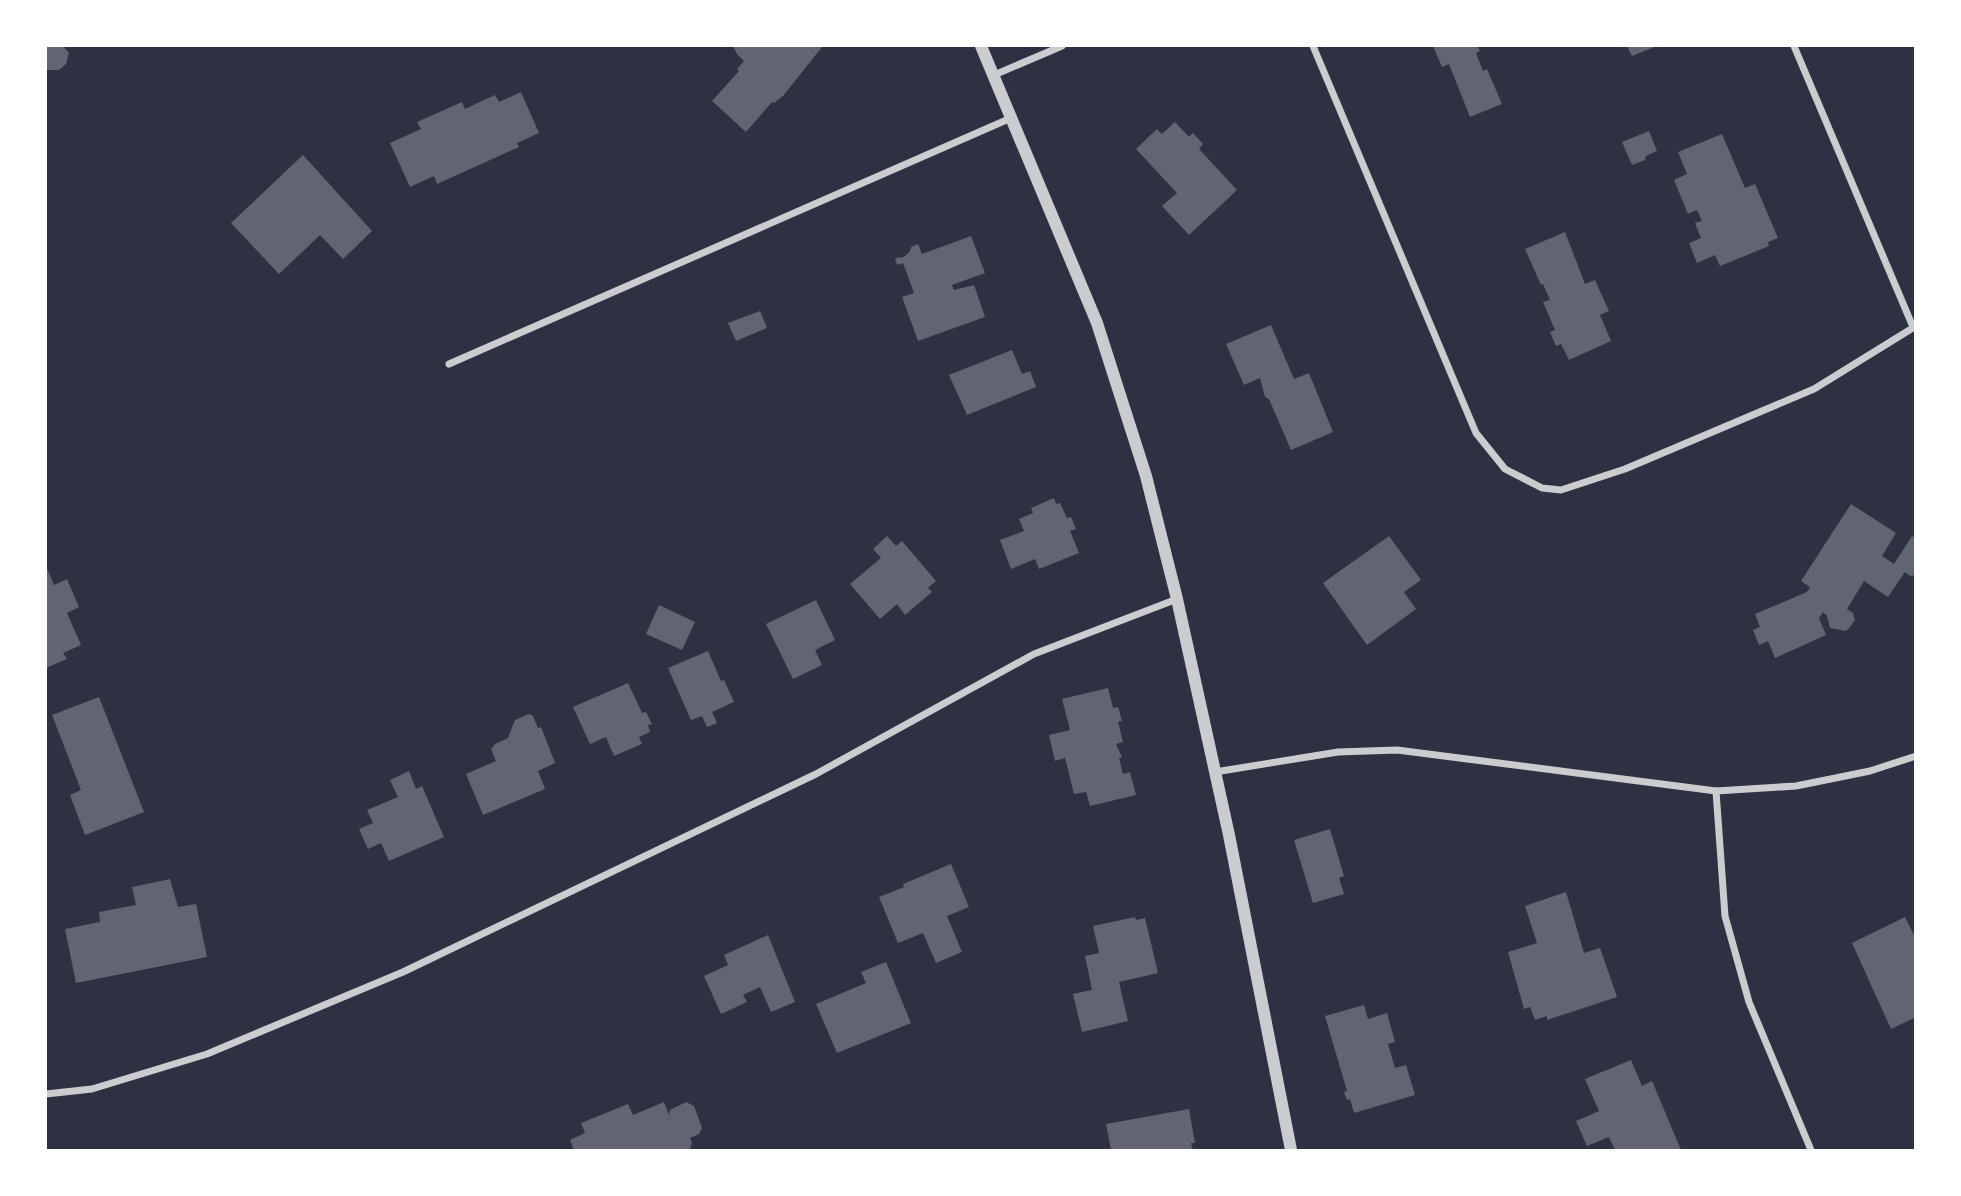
<svg xmlns="http://www.w3.org/2000/svg" width="1961" height="1196" viewBox="0 0 1961 1196" font-family="'PT Sans',sans-serif">
<style>
.building{fill:#626471}
.lines{fill:none;stroke-linecap:round;stroke-linejoin:round}
.minor{stroke:#caccd0;stroke-width:7}
.tertiary{stroke:#caccd0;stroke-width:12}
</style>
<rect width="100%" height="100%" fill="#2d3142"/>
<!-- building -->
<g class="building">
<polygon points="46,46 63,46 69,53 66,64 59,70 47,70 46,68"/>
<polygon points="733,46 821,46 822,47 783,96 774,103 772,102 746,132 712,101 739,71 737,69 744,61 737,54"/>
<polygon points="1433,46 1477,46 1480,51 1476,53 1483,71 1487,69 1502,104 1470,117 1449,64 1442,67"/>
<polygon points="1627,46 1657,46 1632,56"/>
<polygon points="521,92 539,133 517,143 519,147 437,184 434,176 410,187 390,143 421,129 417,122 462,102 465,109 495,95 499,102"/>
<polygon points="1175,122 1189,137 1193,133 1203,144 1199,149 1237,190 1189,235 1162,206 1177,193 1136,149 1157,129 1162,134"/>
<polygon points="1649,131 1657,151 1646,156 1645,160 1632,165 1622,142"/>
<polygon points="1722,134 1745,188 1755,184 1778,238 1768,242 1769,246 1720,266 1715,255 1697,263 1689,243 1701,238 1695,223 1702,221 1697,210 1688,214 1674,180 1687,174 1678,152"/>
<polygon points="303,155 372,231 343,259 320,235 279,274 231,223"/>
<polygon points="1565,232 1585,284 1595,280 1609,311 1600,315 1611,341 1569,360 1561,344 1556,346 1550,332 1555,330 1543,302 1550,300 1543,284 1541,285 1525,249"/>
<polygon points="971,236 985,273 952,285 954,290 974,285 985,317 918,341 902,297 914,293 903,263 897,265 895,258 904,257 910,251 911,247 918,244 922,254"/>
<polygon points="760,311 767,328 736,341 728,323"/>
<polygon points="1271,325 1294,379 1309,373 1333,432 1291,450 1269,399 1265,397 1260,378 1244,385 1226,344"/>
<polygon points="1012,350 1022,374 1030,371 1036,387 967,415 949,375"/>
<polygon points="1054,498 1056,504 1060,503 1067,518 1071,517 1076,529 1070,531 1079,553 1039,569 1035,559 1011,569 1000,540 1024,531 1019,519 1033,513 1031,508"/>
<polygon points="1851,504 1896,533 1882,556 1894,564 1912,536 1916,538 1916,575 1910,576 1905,572 1888,597 1864,581 1847,609 1853,613 1855,620 1850,627 1846,631 1830,628 1827,616 1823,612 1819,618 1826,635 1775,658 1768,641 1759,645 1753,630 1760,627 1755,614 1807,592 1810,587 1801,581"/>
<polygon points="887,536 896,546 902,541 936,581 928,588 932,592 905,615 897,604 880,619 850,584 881,558 873,549"/>
<polygon points="1389,536 1421,580 1404,592 1416,609 1367,645 1323,583"/>
<polygon points="46,566 54,585 67,579 79,607 67,613 81,645 63,653 67,659 46,668"/>
<polygon points="816,600 835,640 815,650 822,665 793,679 766,624"/>
<polygon points="659,605 695,622 682,650 646,634"/>
<polygon points="708,651 721,681 724,680 734,702 712,712 717,723 707,727 702,716 691,720 668,668"/>
<polygon points="628,683 642,713 646,712 652,724 648,725 650,732 639,737 642,744 614,756 606,737 590,744 573,707"/>
<polygon points="1108,688 1113,708 1118,707 1122,721 1118,722 1123,742 1116,744 1122,757 1119,758 1123,774 1130,772 1136,795 1090,806 1086,792 1074,794 1065,758 1055,761 1049,735 1070,730 1062,699"/>
<polygon points="99,697 144,812 85,835 70,795 81,790 52,715"/>
<polygon points="529,714 533,716 538,728 541,727 555,763 538,771 545,789 483,815 466,774 496,761 491,749 495,744 508,738 515,720"/>
<polygon points="409,771 416,789 422,786 444,837 389,861 381,843 368,849 359,829 373,823 367,810 398,797 390,780"/>
<polygon points="1330,829 1344,876 1339,878 1344,894 1313,903 1294,840"/>
<polygon points="951,864 969,907 947,916 962,952 936,963 923,933 898,943 879,897 904,887 903,884"/>
<polygon points="170,879 178,907 196,904 207,957 76,983 65,929 100,922 99,912 136,905 132,887"/>
<polygon points="1566,892 1584,953 1600,948 1617,997 1547,1020 1547,1016 1535,1020 1530,1007 1524,1009 1508,952 1537,943 1525,906"/>
<polygon points="1135,917 1136,920 1145,918 1158,973 1119,982 1128,1021 1082,1032 1073,994 1092,990 1085,956 1099,953 1093,926"/>
<polygon points="1905,917 1916,939 1916,1017 1891,1029 1852,943"/>
<polygon points="768,935 795,1002 771,1012 760,987 743,995 747,1002 721,1014 704,976 728,965 724,955"/>
<polygon points="886,962 911,1023 837,1053 816,1004 866,983 861,972"/>
<polygon points="1364,1005 1368,1019 1387,1013 1395,1042 1388,1044 1395,1068 1406,1065 1415,1095 1354,1113 1350,1099 1347,1100 1344,1092 1347,1091 1325,1016"/>
<polygon points="1631,1060 1642,1086 1652,1081 1681,1150 1615,1150 1609,1137 1587,1146 1576,1121 1599,1111 1585,1079"/>
<polygon points="664,1102 669,1115 670,1110 686,1102 694,1106 702,1128 699,1134 690,1138 692,1143 690,1149 574,1150 570,1140 585,1133 581,1123 628,1104 633,1115"/>
<polygon points="1189,1109 1195,1143 1191,1143 1193,1150 1111,1150 1106,1124"/>
</g>
<g class="lines">
<!-- minor -->
<g class="minor">
<polyline points="1313,46 1476,433 1505,469 1542,488 1561,490 1625,469 1814,389 1916,326"/>
<polyline points="1794,46 1913,327"/>
<polyline points="994,75 1062,46"/>
<polyline points="449,364 1011,118"/>
<polyline points="1215,772 1338,752 1397,750 1716,791 1796,786 1870,771 1916,756"/>
<polyline points="1716,791 1725,916 1749,1002 1811,1150"/>
<polyline points="46,1094 92,1089 207,1054 403,972 816,774 1034,654 1177,599"/>
</g>
<!-- tertiary -->
<polyline class="tertiary" points="981,46 1097,323 1146,476 1177,599 1229,835 1291,1150"/>
</g>
<!-- border -->
<rect width="1961" height="1196" fill="none" stroke="#ffffff" stroke-width="94"/>
</svg>
